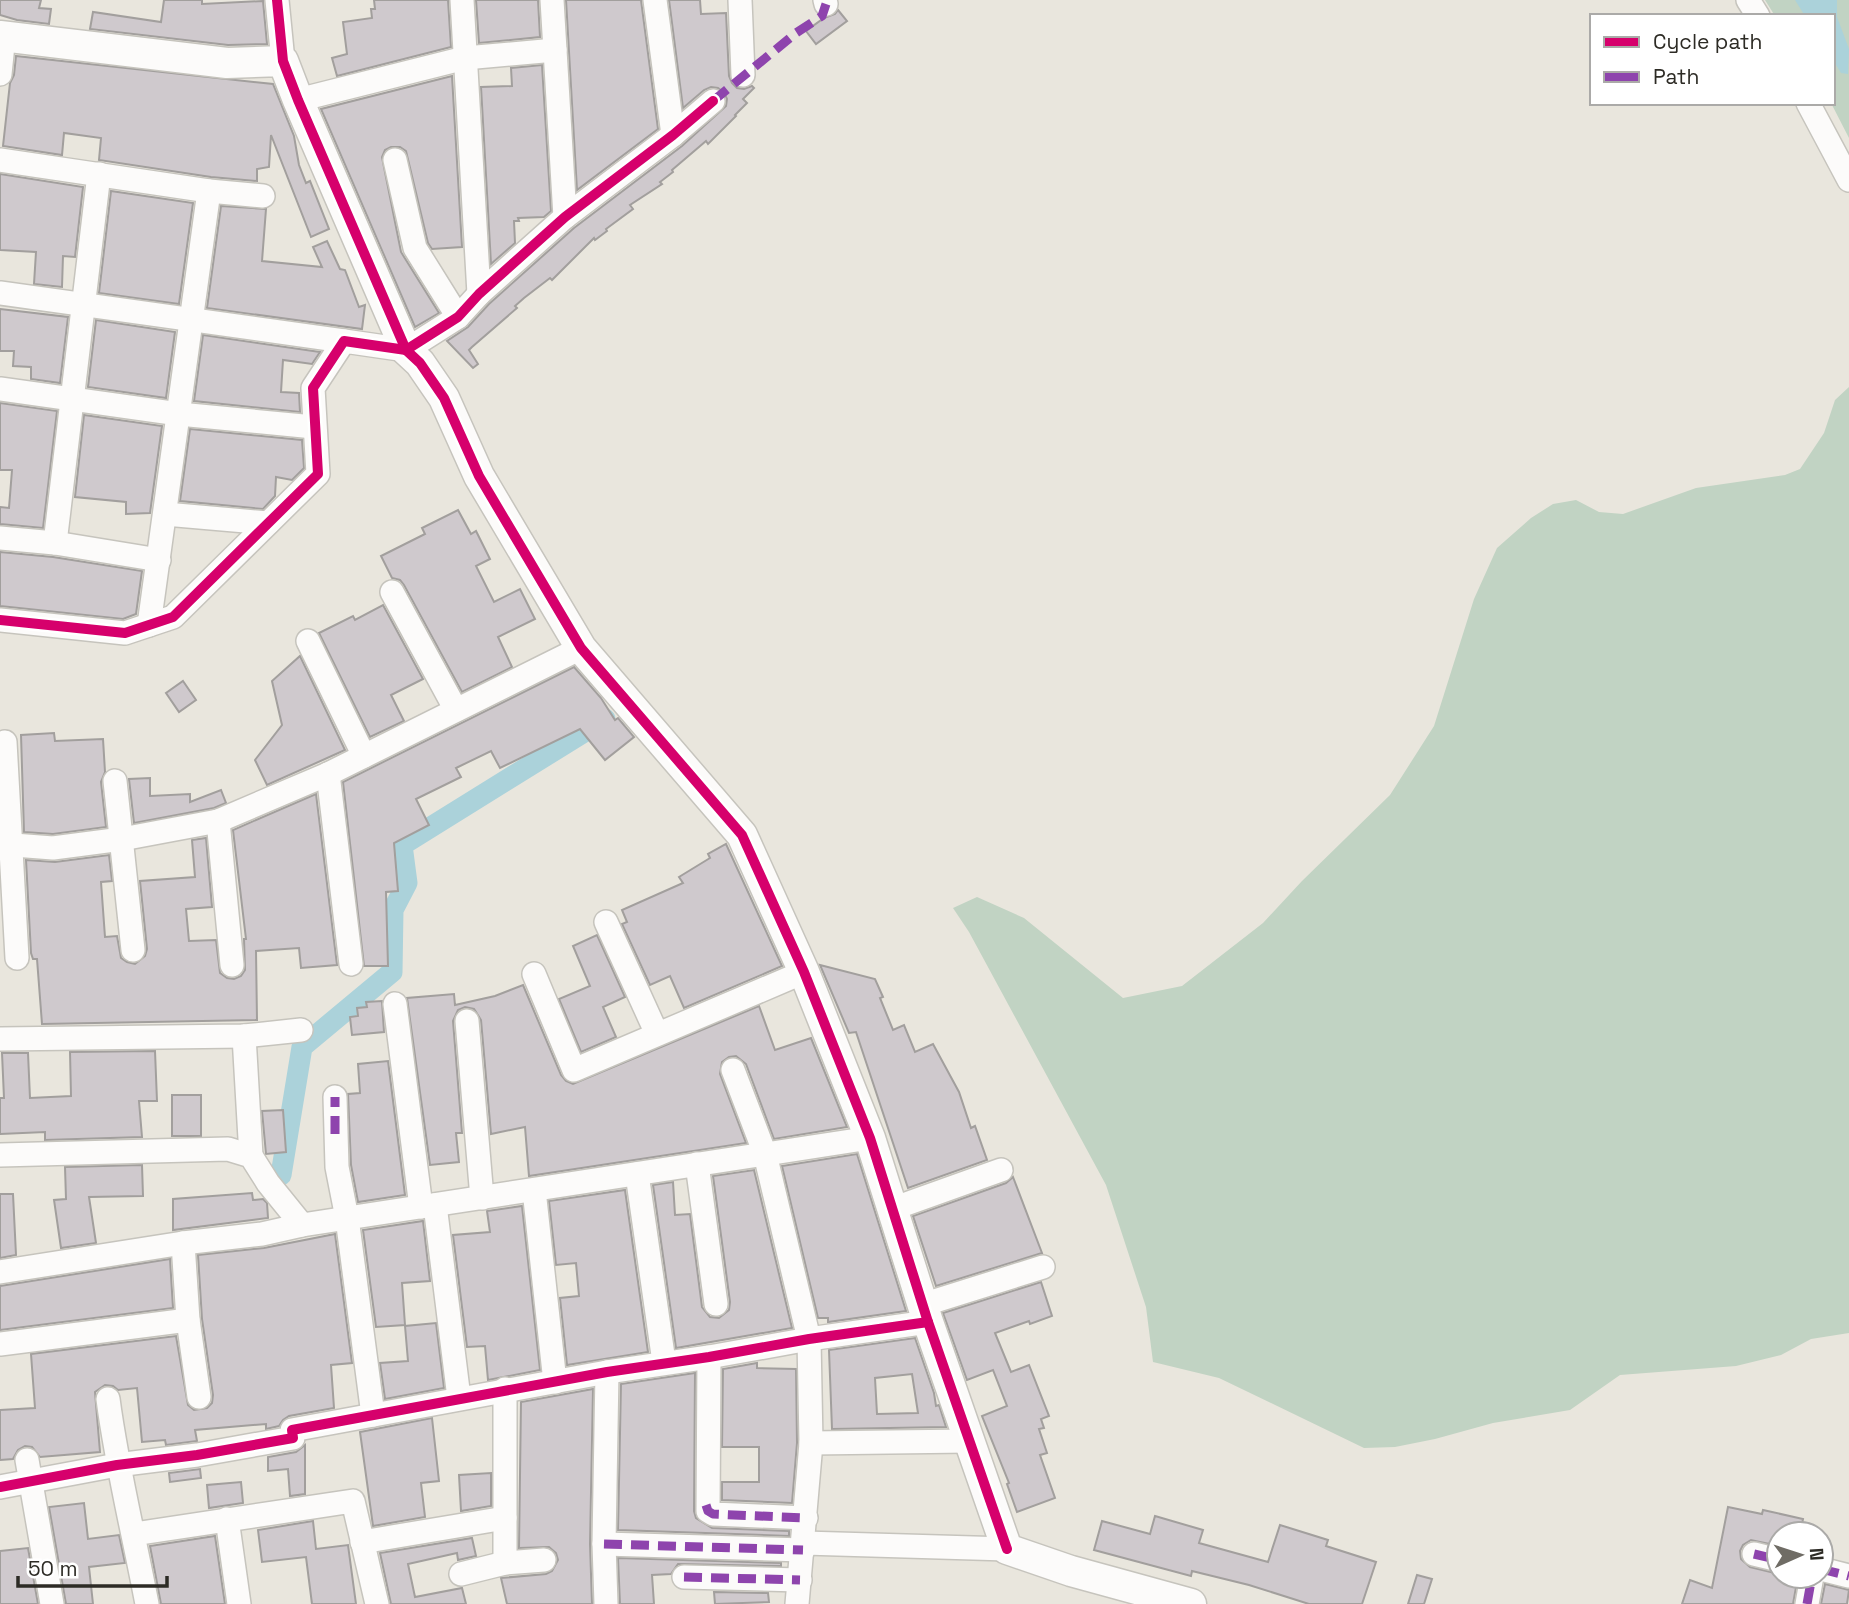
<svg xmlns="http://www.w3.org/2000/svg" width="1849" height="1604" viewBox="0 0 1849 1604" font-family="'Space Grotesk',sans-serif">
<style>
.green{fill:#c1d3c3}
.water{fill:#abd2da}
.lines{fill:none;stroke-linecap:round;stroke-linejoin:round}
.canal{stroke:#abd2da;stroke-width:21}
.building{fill:#cfc9cd;stroke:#a29f9d;stroke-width:2;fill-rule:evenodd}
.minor-casing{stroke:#c6c4bd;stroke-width:26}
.tertiary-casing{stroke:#c6c4bd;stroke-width:33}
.minor{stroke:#fcfbfa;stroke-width:23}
.tertiary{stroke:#fcfbfa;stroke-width:30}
.quiet{stroke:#8e44ad;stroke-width:9;stroke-dasharray:18 9;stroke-linecap:butt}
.cycleway-casing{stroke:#fff;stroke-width:15}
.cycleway{stroke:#d6006c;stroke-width:10}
</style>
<rect width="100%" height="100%" fill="#e9e6dd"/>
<!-- green -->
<g class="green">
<polygon points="1765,0 1849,0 1849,138 1831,103 1833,103 1833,16 1775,16"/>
<polygon points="1849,387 1849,1333 1811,1339 1781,1355 1736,1366 1620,1375 1570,1410 1493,1423 1435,1439 1395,1447 1364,1448 1219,1378 1153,1362 1146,1307 1106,1185 969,932 953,908 977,897 1024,918 1123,998 1182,986 1263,923 1302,881 1390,795 1434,726 1474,599 1497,548 1531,518 1553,504 1576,500 1599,512 1623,514 1696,488 1785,475 1800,469 1824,433 1835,400"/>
</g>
<!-- water -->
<polygon class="water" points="1795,0 1837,0 1837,17 1849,49 1848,74 1841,73 1833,60 1833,16 1805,16"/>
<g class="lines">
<!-- canal -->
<polyline class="canal" points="281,1175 302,1047 392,972 393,910 407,883 402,845 605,719"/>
</g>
<!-- building -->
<g class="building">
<polygon points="0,0 41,0 39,8 51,9 49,24 17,20 0,15"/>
<polygon points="164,0 202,0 202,4 263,1 267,44 228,45 90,29 93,12 161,22"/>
<polygon points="374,0 448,0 451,47 337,76 332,58 347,54 343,22 372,18 371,9 375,9"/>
<polygon points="476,0 538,0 540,37 479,43"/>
<polygon points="566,0 641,0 658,129 577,190"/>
<polygon points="669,0 700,0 701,14 726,13 729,76 732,83 737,88 744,89 752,86 754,88 743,99 747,103 735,115 736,116 708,144 706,141 672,170 673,172 660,182 662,184 630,205 633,209 606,229 607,231 595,240 594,238 552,280 550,278 524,298 515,306 517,308 472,347 469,350 478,364 473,368 447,341 468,327 489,304 574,228 682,146 726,106 727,99 724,93 718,88 711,87 704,90 683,108"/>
<polygon points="838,10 847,21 816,44 806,31 824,18 835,14"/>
<polygon points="16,56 273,84 294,136 299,165 306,183 310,181 329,229 311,237 271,135 269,167 257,169 257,181 211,177 99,160 101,138 64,133 62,155 3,146 10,83 14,75"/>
<polygon points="542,65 551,211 544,217 518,218 519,221 514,221 515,243 491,264 481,87 512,86 511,68"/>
<polygon points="452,76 462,247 432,249 428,243 406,151 400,147 391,147 385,150 382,157 401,252 439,313 415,327 321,109"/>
<polygon points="0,174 83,187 75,257 63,256 62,287 34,284 36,252 0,250"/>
<polygon points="111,191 193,203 179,304 99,293"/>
<polygon points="221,206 266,209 262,261 322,267 313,247 327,241 340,269 345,270 359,307 365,305 362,329 207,308"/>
<polygon points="0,309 68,317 60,383 31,379 31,367 13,366 14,351 0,351"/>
<polygon points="96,320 175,332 166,398 88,387"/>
<polygon points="203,335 320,352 312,364 283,360 281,392 299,393 300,412 194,401"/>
<polygon points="0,403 57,411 43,528 0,524 0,507 9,508 12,470 0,470"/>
<polygon points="84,415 162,426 150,513 126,514 126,502 75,497"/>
<polygon points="190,429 302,440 304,468 292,480 276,477 275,496 263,509 180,501"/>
<polygon points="458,510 471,534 476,531 490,559 476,566 494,602 520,589 535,619 498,637 512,667 462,692 404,585 400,580 392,578 381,556 425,534 422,528"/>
<polygon points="0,552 53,557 142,571 136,614 123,619 0,606"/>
<polygon points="383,605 423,679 391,695 404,721 370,737 319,633 353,616 355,620"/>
<polygon points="300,656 345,750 267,785 255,760 282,725 272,681"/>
<polygon points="574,667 601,698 615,720 618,718 634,737 605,760 580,729 500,768 491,751 456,768 461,777 416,799 429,825 394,843 398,891 386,892 388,966 364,966 343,782"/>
<polygon points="183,681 196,700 179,712 166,693"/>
<polygon points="54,733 55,741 103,739 105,772 101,782 106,827 53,834 24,832 21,735"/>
<polygon points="150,778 150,796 190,794 190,802 221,790 226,803 214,808 134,823 129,779"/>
<polygon points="316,794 337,965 301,968 299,948 256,951 257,1020 42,1024 37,959 33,959 31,953 26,860 55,862 109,855 112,881 101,882 105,937 117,936 121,958 127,962 135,964 145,956 147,949 140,881 195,877 192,840 206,838 212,907 186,909 189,941 216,940 220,973 227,978 234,979 241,976 245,970 244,939 246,939 233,830"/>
<polygon points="726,844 782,966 684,1008 670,976 650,985 622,924 627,922 622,910 683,883 679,877 710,858 708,854"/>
<polygon points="597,935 625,997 603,1007 616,1037 581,1052 559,999 590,986 573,946"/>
<polygon points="820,965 875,979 883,997 880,998 893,1030 904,1025 915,1052 933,1044 959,1092 971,1128 975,1126 987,1160 908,1188 856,1032 849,1033"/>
<polygon points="523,985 561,1075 566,1081 573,1084 759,1006 775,1050 811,1038 847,1127 774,1139 746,1064 736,1056 729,1057 722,1062 720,1074 746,1143 529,1176 525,1127 491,1134 481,1020 474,1009 465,1007 458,1010 453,1021 462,1133 456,1133 459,1162 430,1165 407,998 454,994 455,1005 495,996"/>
<polygon points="382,1001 384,1032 352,1035 350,1017 358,1016 357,1008 367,1007 366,1002"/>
<polygon points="155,1051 157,1101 139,1101 142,1137 45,1140 45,1132 0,1134 0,1098 4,1098 2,1053 28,1053 30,1098 71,1096 70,1052"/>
<polygon points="388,1061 405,1195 358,1202 351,1165 348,1094 360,1093 358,1064"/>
<rect x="172" y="1095" width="29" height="41"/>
<polygon points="283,1110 286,1152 266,1154 262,1111"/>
<polygon points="857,1154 906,1311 828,1322 828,1318 818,1318 782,1166"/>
<polygon points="142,1165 143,1196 89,1197 96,1243 61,1248 54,1200 66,1199 65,1167"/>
<polygon points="754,1170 792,1328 676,1348 653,1185 673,1182 675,1215 690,1214 702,1307 710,1317 719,1318 729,1310 730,1302 713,1176"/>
<polygon points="1013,1177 1042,1253 936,1286 913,1216 1006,1183"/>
<polygon points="625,1190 648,1352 567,1365 560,1298 579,1296 576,1263 556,1265 549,1201"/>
<polygon points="252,1193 253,1200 263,1199 267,1203 268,1218 173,1230 173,1199"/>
<polygon points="0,1194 13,1194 16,1255 0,1258"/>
<polygon points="522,1206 540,1370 488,1380 485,1346 467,1347 453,1235 490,1232 487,1211"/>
<polygon points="423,1221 430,1281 402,1283 405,1325 376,1327 363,1230"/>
<polygon points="335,1234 352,1363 331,1365 334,1408 289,1416 283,1420 279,1426 266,1429 266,1424 195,1430 197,1441 166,1445 165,1440 142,1442 137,1388 118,1390 113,1386 105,1385 95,1392 100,1452 40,1457 32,1447 25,1446 18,1450 13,1459 0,1460 0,1410 35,1408 31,1354 176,1336 188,1405 194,1410 207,1408 212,1403 213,1395 202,1319 198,1255 264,1248"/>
<polygon points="170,1259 173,1308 0,1330 0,1286"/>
<polygon points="1041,1282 1052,1316 1030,1324 1029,1321 995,1333 1011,1372 1029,1365 1049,1416 1041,1419 1044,1428 1039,1429 1047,1453 1040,1455 1055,1498 1017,1512 1007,1484 1009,1483 982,1416 1007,1406 993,1370 967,1380 943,1313"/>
<polygon points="436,1323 444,1388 385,1399 380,1363 408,1361 405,1326"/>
<path d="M 915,1338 L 934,1393 L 936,1406 L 939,1405 L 946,1427 L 832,1429 L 829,1350 ZM 912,1374 L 918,1413 L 877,1414 L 875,1378 Z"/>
<polygon points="757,1363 757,1368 796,1369 797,1443 792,1503 722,1500 722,1482 759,1482 759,1447 722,1447 723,1369"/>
<polygon points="695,1373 694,1511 696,1518 712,1528 789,1531 789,1536 618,1530 621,1384"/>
<polygon points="593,1389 590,1544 592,1604 507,1604 501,1578 546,1574 552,1571 558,1560 556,1553 549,1547 519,1548 521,1402"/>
<polygon points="432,1418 439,1481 421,1483 425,1517 373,1526 360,1432"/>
<polygon points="305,1445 305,1494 290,1496 288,1469 268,1471 268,1457 296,1452"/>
<polygon points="200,1469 201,1478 170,1482 169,1473"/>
<polygon points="491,1473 491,1506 461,1511 459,1475"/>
<polygon points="241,1482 243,1503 209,1508 207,1485"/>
<polygon points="84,1503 88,1539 119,1535 125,1563 89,1567 93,1604 66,1604 49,1507"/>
<polygon points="1728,1507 1762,1514 1763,1510 1803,1519 1800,1534 1779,1534 1779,1546 1751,1540 1743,1545 1740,1551 1741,1559 1750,1567 1779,1574 1779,1576 1798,1576 1793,1604 1682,1604 1690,1580 1712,1588"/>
<polygon points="1155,1516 1203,1530 1199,1543 1268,1562 1280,1525 1328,1540 1326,1546 1376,1562 1362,1604 1309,1604 1249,1585 1192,1571 1191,1576 1094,1550 1102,1521 1150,1534"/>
<polygon points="313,1521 316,1549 348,1545 356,1604 312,1604 306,1557 262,1562 258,1530"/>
<polygon points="215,1536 225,1604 161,1604 150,1546"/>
<polygon points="472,1538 476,1556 458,1560 457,1553 408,1564 415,1597 462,1588 466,1604 391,1604 380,1553"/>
<polygon points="28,1548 38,1604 0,1604 0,1551"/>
<polygon points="618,1558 781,1563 781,1566 678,1564 671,1574 652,1575 654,1604 620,1604"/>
<polygon points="1417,1575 1432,1579 1424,1604 1408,1604"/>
<polygon points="1825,1584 1849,1590 1847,1604 1821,1604"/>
<polygon points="714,1592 768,1593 769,1602 715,1604"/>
</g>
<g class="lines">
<!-- minor casing -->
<g class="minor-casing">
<g id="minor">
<polyline points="277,0 283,61"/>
<polyline points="462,0 479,294"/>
<polyline points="552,0 565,217"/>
<polyline points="655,0 673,135"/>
<polyline points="740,0 743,75"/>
<polyline points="825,0 826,4"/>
<polyline points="1748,0 1758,16"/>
<polyline points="0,74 4,35"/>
<polyline points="298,100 465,58 555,50"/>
<polyline points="1808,103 1849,180"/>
<polyline points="0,160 209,191 263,196"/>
<polyline points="395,160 415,248 458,317"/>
<polyline points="0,293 344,341"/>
<polyline points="0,389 179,414 314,427"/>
<polyline points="165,514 268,523"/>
<polyline points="0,538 55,543 159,560"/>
<polyline points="55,543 99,174"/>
<polyline points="392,592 456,710"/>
<polyline points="0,620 125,633 173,617 318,474 313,388 344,341 406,350 458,317 479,294 565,217 673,135 713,101"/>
<polyline points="149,625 209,191"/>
<polyline points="308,641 364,756"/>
<polyline points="5,742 17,958"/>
<polyline points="328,774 351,964"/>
<polyline points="115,781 133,950"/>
<polyline points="218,821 232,965"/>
<polyline points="0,844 53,848 122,839 218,821 328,774 581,648"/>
<polyline points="606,922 657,1034"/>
<polyline points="534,974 574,1070 804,972"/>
<polyline points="395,1004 421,1207"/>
<polyline points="467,1021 482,1198"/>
<polyline points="244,1036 251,1156"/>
<polyline points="0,1039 244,1036 301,1030"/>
<polyline points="733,1070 765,1154 809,1339 811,1443 797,1604"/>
<polyline points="335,1097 337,1167 347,1218 373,1415"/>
<polyline points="0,1155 228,1149 251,1156 268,1183 302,1225"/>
<polyline points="697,1164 716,1304"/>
<polyline points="637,1174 664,1362"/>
<polyline points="534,1190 555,1382"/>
<polyline points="435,1205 459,1398"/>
<polyline points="892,1209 1001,1170"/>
<polyline points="183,1243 188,1320 199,1397"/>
<polyline points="0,1272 183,1243 262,1234 302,1225 870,1138"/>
<polyline points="922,1305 1043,1267"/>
<polyline points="0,1344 188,1320"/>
<polyline points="709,1357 708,1511 713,1514 806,1518"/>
<polyline points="505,1389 505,1563"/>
<path d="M 108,1399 C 117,1468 134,1535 147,1604"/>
<polyline points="811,1443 969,1441"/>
<polyline points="27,1460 52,1604"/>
<polyline points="0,1487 117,1465 197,1455 293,1438 292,1430 607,1372 709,1357 809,1339 928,1322"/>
<polyline points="227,1519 239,1604"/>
<polyline points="134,1534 353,1501 377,1604"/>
<polyline points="362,1542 505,1518"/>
<polyline points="804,1543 1007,1549"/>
<polyline points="604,1544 803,1550"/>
<polyline points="1754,1554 1779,1560"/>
<polyline points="1821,1569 1849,1576"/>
<polyline points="461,1574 505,1563 544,1560"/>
<polyline points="684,1577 800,1580"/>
<polyline points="606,1604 604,1544 607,1372"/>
<polyline points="1807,1604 1812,1576"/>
</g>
</g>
<!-- tertiary casing -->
<g class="tertiary-casing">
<polyline id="tertiary" points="0,36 227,63 283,61 298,100 406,350 420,363 444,398 479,476 581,648 742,835 804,972 870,1138 928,1322 1007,1549 1071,1571 1191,1604"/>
</g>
<!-- minor -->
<use href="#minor" class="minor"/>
<!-- tertiary -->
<use href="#tertiary" class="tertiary"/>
<!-- quiet -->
<g class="quiet">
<polyline points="713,101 796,33 822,16 826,4"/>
<polyline points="335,1134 335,1097"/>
<polyline points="706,1505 708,1511 713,1514 806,1518"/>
<polyline points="604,1544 803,1550"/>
<polyline points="1754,1554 1779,1560"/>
<polyline points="1821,1569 1849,1576"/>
<polyline points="684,1577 800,1580"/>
<polyline points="1807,1604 1812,1576"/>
</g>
<!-- cycleway casing -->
<g class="cycleway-casing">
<g id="cycleway">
<polyline points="277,0 283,61 298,100 406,350 420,363 444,398 479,476 581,648 742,835 804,972 870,1138 928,1322 1007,1549"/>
<polyline points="0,620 125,633 173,617 318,474 313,388 344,341 406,350 458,317 479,294 565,217 673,135 713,101"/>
<polyline points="0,1487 117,1465 197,1455 293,1438 292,1430 607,1372 709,1357 809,1339 928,1322"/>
</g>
</g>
<!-- cycleway -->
<use href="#cycleway" class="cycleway"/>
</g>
<!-- legend -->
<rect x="1590" y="14" width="245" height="91" fill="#ffffff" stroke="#abaaa8" stroke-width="2"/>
<rect x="1604" y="37" width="35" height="10" fill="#d6006c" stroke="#abaaa8" stroke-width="2"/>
<text x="1653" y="49" font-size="21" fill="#2d2b25">Cycle path</text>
<rect x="1604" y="72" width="35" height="10" fill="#8e44ad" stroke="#abaaa8" stroke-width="2"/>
<text x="1653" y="84" font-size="21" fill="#2d2b25">Path</text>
<!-- north arrow -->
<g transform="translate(1800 1555) rotate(87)"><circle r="33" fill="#ffffff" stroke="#abaaa8" stroke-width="2"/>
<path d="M0-5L12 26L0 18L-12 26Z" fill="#6f6c65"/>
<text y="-10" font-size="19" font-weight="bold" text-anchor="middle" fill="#2d2b25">N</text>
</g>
<!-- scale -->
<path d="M18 1576v10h149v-10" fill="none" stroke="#2d2b25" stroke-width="3.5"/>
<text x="28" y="1576" font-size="21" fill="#2d2b25" stroke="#ffffff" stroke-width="5" paint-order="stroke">50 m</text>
</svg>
